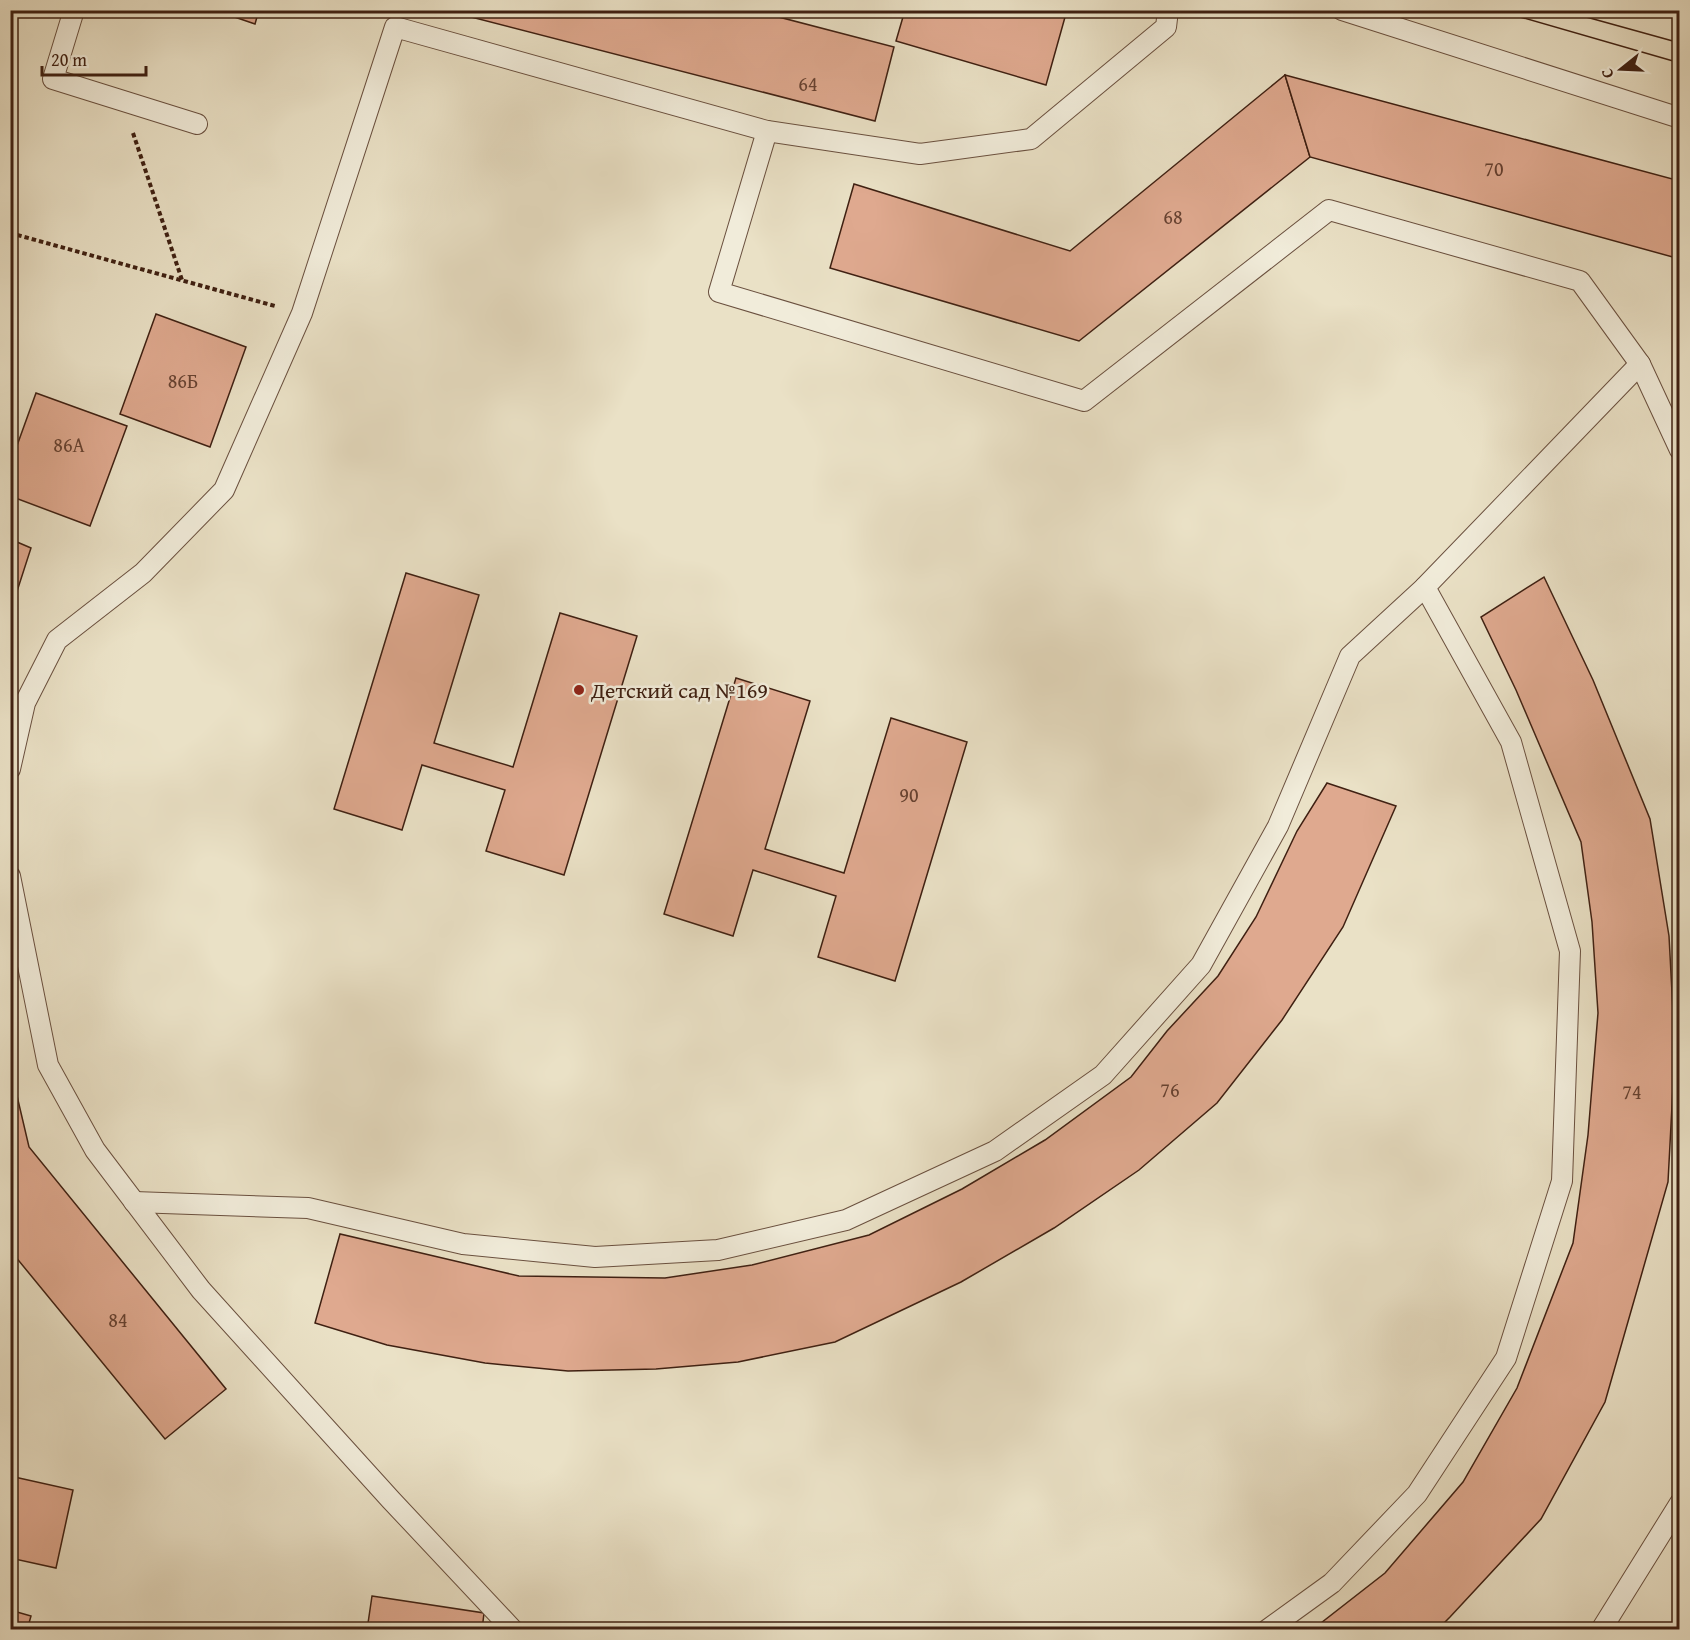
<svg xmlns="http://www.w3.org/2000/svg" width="1690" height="1640" viewBox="0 0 1690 1640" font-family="'Gentium Book Plus',serif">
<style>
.building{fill:#dfa98f;stroke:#3f2012;stroke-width:1.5}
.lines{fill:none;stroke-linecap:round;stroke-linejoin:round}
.service-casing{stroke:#6a503f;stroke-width:22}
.path{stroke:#3f2012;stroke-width:4;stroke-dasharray:4.5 3;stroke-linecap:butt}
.service{stroke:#f1ecda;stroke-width:20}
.tram{stroke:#3f2012;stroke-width:1.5}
.poi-dot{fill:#8f2418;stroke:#f1ecda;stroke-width:2}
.labels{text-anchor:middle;stroke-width:5;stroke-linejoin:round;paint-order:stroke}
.number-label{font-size:20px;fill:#674231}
.poi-label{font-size:22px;fill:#3f2012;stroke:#f1ecda;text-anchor:start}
</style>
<rect width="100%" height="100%" fill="#eae1c6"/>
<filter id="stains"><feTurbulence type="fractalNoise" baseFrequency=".00333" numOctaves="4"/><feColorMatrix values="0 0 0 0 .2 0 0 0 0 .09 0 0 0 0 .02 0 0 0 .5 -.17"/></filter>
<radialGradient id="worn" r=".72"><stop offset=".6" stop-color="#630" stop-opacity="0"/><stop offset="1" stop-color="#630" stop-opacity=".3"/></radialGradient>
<!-- building -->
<g class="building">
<polygon points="214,10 259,10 255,24"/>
<polygon points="444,10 752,10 894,47 875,121"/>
<polygon points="905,10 1067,10 1046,85 896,41"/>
<polygon points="1285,75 1310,157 1079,341 830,268 854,184 1070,251"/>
<polygon points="1285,75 1680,181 1680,259 1310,157"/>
<polygon points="156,314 246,347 210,447 120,414"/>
<polygon points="36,393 127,426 90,526 10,496 10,465"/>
<polygon points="10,539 31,548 10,613"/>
<polygon points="406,573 479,595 434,743 513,767 560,613 637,636 564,875 486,851 505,790 422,765 402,830 334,809"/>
<polygon points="1544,577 1593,680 1650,819 1669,936 1675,1049 1668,1182 1605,1402 1541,1519 1450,1617 1437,1630 1312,1630 1385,1573 1463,1482 1517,1388 1573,1243 1588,1135 1598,1013 1592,922 1581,842 1516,690 1481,617"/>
<polygon points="736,678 810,701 765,849 844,873 891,718 967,742 895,981 818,957 836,896 753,870 733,936 664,914"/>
<polygon points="1327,783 1396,806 1343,927 1282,1020 1217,1103 1139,1170 1054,1228 961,1282 835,1342 738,1362 656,1369 568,1371 485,1363 387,1345 315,1323 340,1234 519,1276 665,1278 752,1265 869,1235 962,1189 1045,1140 1131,1077 1167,1031 1218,976 1256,917 1297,831"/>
<polygon points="10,1066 29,1147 226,1389 165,1439 10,1250"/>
<polygon points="10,1476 73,1490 56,1568 10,1558"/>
<polygon points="372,1596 484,1613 482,1630 367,1630"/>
<polygon points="10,1610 31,1616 27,1630 10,1630"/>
</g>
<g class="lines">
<!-- service casing -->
<g class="service-casing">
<g id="service">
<polyline points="74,10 53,79 197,124"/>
<polyline points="1342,10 1680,118"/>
<polyline points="767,131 719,292 1084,401 1329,210 1580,281 1640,364"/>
<polyline points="10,769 25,703 57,640 143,573 224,490 302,313 395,27 767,131 920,154 1031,139 1166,27 1168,10"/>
<polyline points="10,876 48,1065 95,1150 201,1290 391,1500 513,1630"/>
<polyline points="134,1202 308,1208 463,1244 595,1257 718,1250 846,1220 995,1151 1103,1075 1201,965 1278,826 1350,656 1425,587"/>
<polyline points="1267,1630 1332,1583 1417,1494 1506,1358 1562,1181 1570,951 1511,742 1425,587 1640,364 1680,450"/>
<polyline points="1601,1630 1680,1503"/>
</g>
</g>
<!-- path -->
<g class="path">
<polyline points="10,33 17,10"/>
<polyline points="133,133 182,280"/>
<polyline points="10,233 275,306"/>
</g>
<!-- service -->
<use href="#service" class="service"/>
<!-- tram -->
<g class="tram">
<polyline points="1496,10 1680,63"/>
<polyline points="1561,10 1680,43"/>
</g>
</g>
<!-- markers -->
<circle class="poi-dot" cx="579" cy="690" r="6"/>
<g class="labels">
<!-- number labels -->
<g class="number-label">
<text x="808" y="91">64</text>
<text x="1494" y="176">70</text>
<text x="1173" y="224">68</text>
<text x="183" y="388">86Б</text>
<text x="69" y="452">86А</text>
<text x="909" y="802">90</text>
<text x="1170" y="1097">76</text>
<text x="1632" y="1099">74</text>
<text x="118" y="1327">84</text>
</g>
<!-- poi labels -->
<g class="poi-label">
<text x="591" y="698">Детский сад №169</text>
</g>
</g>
<!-- margin -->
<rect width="1690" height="1640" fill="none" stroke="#eae1c6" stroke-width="36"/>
<rect x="12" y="12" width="1666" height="1616" fill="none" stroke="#3f2012" stroke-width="3"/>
<rect x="18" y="18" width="1654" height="1604" fill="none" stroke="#3f2012" stroke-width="1.5"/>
<!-- north arrow -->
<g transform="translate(1621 69) rotate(252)" stroke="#f1ecda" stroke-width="4.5" paint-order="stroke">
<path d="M0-4.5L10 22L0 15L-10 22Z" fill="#3f2012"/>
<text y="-9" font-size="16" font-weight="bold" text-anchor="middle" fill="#3f2012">С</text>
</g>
<!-- scale -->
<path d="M42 66v9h104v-9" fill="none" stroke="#3f2012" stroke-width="3"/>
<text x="51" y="66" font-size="18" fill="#3f2012" stroke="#f1ecda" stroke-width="4.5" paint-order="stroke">20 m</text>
<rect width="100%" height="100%" filter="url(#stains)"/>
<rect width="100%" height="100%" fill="url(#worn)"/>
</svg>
